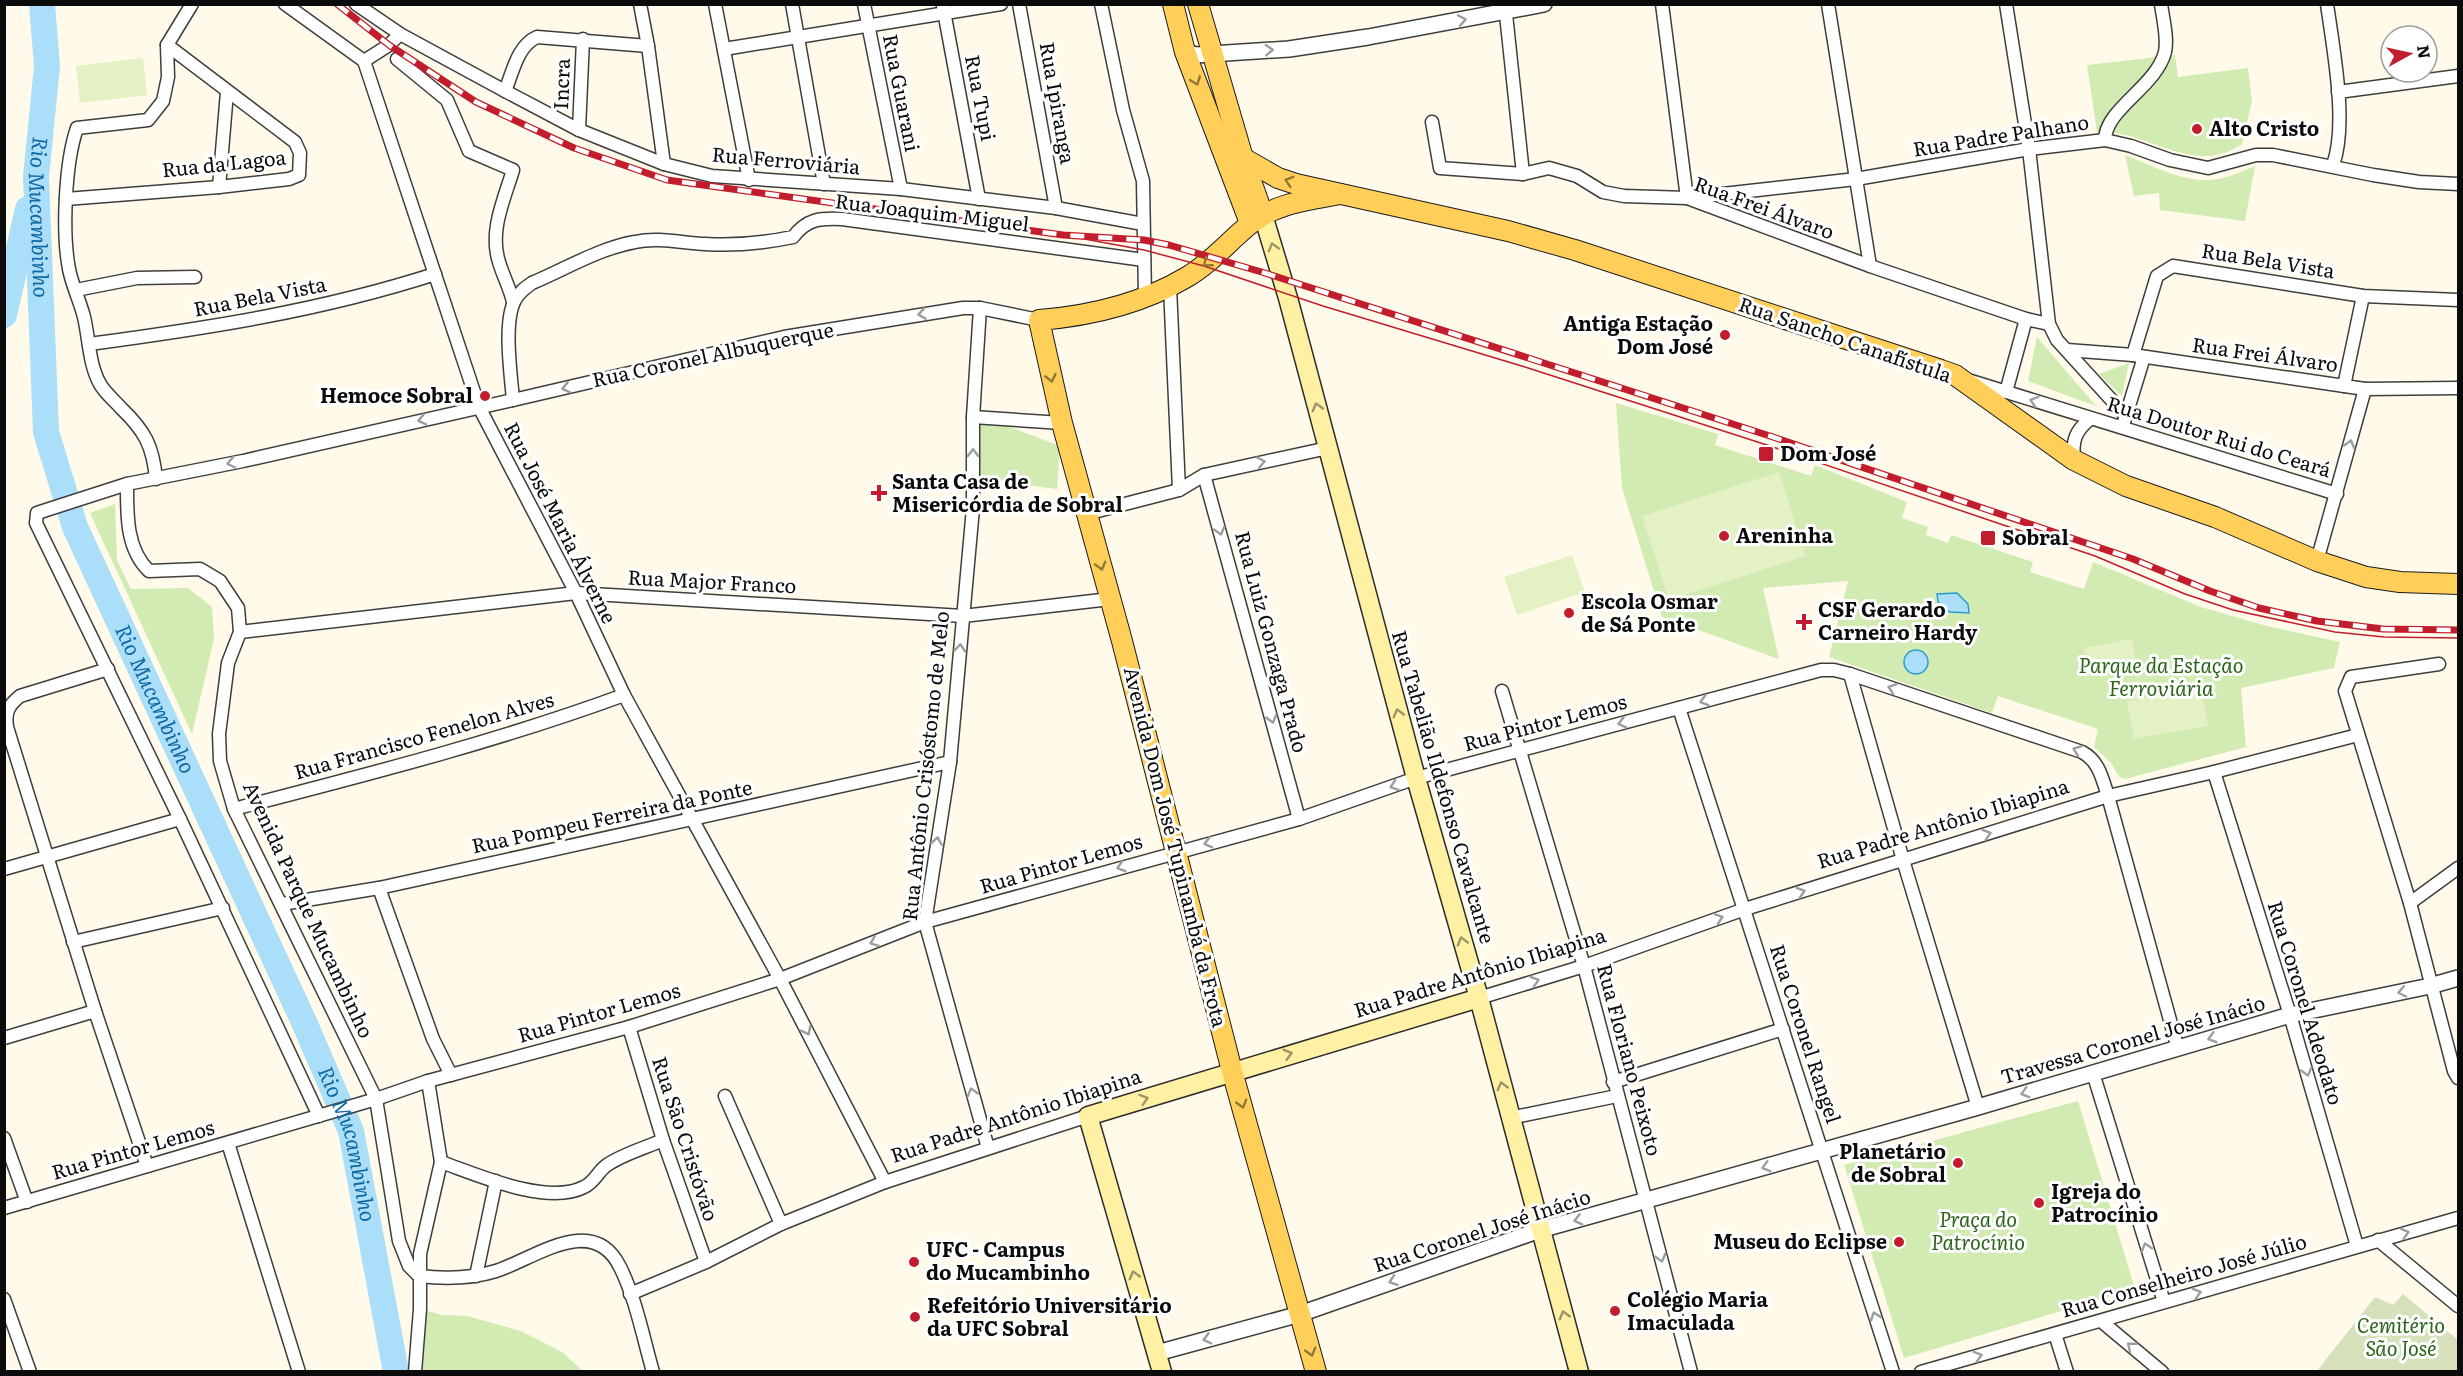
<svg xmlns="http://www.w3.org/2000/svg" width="2463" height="1376" viewBox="0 0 2463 1376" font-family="Literata,serif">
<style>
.green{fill:#d2ebb2}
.cemetery{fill:#d6e1bb}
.pitch{fill:#e4f1c4}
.water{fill:#abdff9;stroke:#2f99d3;stroke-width:1.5}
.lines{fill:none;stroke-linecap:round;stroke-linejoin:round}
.river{stroke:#abdff9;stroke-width:26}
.minor-casing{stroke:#3e3e3e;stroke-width:15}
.tertiary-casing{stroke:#3e3e3e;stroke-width:18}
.secondary-casing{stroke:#2d2d2d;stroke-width:21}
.primary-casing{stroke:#1c1c1c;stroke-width:22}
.minor{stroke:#fff;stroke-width:12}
.tertiary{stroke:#fff;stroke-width:15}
.secondary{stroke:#fff1a4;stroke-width:18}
.primary{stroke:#ffcf59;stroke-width:20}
.tram{stroke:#c11d2c;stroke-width:1.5}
.rail-casing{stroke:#c11d2c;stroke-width:7}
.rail{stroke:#fff;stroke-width:4.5;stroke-dasharray:14;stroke-linecap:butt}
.oneway{stroke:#9d9d9d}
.oneway2{stroke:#917736}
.oneway3{stroke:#9d9567}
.poi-dot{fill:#c11d2c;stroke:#fff;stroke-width:2}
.labels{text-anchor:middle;stroke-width:6;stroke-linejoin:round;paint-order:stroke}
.street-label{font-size:20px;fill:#0b0b0b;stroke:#fff}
.poi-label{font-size:20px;font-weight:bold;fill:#0b0b0b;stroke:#fff;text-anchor:start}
.park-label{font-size:20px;font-style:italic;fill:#2c6519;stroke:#fff}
.water-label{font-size:21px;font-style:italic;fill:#1069a2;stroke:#fff}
</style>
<rect width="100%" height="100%" fill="#fffae9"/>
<!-- green -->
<g class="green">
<path d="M 2175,55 L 2178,77 L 2248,68 L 2252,101 L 2242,144 C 2194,178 2146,129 2097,132 L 2087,65 Z"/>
<path d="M 2125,155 C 2151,165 2182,182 2210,180 C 2226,179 2240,172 2255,166 L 2245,221 L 2160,210 L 2159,193 L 2134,196 Z"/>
<polygon points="2037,337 2096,406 2028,381"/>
<polygon points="2129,363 2122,396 2099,374"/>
<polygon points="1616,403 1718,434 1715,445 1811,476 1815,465 1907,502 1902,518 1928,527 1926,535 1948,543 1951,535 2033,562 2030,572 2084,589 2093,562 2201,607 2267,626 2340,642 2334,668 2241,688 2246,747 2125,779 2119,777 2112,764 2094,747 2098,729 1998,696 1992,713 1829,657 1848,581 1763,588 1779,659 1662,617 1622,488"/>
<polygon points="978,422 1000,423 1060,446 1057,489 970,478"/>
<polygon points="115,504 117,560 131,589 188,588 212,607 214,639 192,734 90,513"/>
<polygon points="2078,1101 2135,1289 1904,1358 1844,1165"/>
<polygon points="420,1309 442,1315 467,1316 521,1331 562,1352 583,1371 415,1372"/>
</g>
<!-- cemetery -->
<polygon class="cemetery" points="2403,1294 2458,1340 2458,1371 2317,1371 2375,1297 2393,1305"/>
<!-- pitch -->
<g class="pitch">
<polygon points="143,58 147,95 80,103 76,66"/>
<polygon points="1779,472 1806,556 1669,600 1642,516"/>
<polygon points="1572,555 1585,592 1517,615 1504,577"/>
<polygon points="2132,639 2137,667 2089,675 2084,648"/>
<polygon points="2201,689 2208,726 2134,739 2127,701"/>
</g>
<!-- water -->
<g class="water">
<polygon points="1957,593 1968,604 1969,613 1950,612 1939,607 1937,594"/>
<circle cx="1916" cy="662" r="12"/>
</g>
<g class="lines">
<!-- river -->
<g class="river">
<path id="s1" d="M 42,4 L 47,66 L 36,177 L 46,432 L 75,527 L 304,1022 L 351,1131 L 396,1372"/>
<polyline points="4,315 28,209"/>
</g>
<!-- minor casing -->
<g class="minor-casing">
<g id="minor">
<polyline points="285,4 364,61"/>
<polyline points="356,4 400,34 505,91 579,130 664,164 712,176 901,189 1056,208 1143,224"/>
<polyline points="640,4 648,46 664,164"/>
<polyline points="715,4 749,180"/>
<polyline points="792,4 824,184"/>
<polyline points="864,4 901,189"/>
<polyline points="1019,4 1056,208"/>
<polyline points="1101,4 1123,110 1143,181 1145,297"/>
<polyline points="1662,4 1687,198"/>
<polyline points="1828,4 1870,266"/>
<polyline points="2006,4 2029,149 2049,324 2057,340 2126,416"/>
<path d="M 2327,4 C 2333,48 2348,124 2333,165"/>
<polyline points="1505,5 1523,174"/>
<polyline points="943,6 979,199"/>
<polyline points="724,49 1001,4"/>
<path d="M 397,59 L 447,100 L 469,151 L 513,170 C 504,200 489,231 499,262 C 503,276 510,288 513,302"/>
<polyline points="364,61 479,407 576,593 624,695 780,979 885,1182"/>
<polyline points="364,61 389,45 400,34"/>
<path d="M 505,91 C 513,72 517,46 537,37 L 648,46"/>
<polyline points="2338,92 2458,76"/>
<polyline points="1432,122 1440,168 1523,174 1549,168 1577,176 1603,192 1624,196 1687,198 1870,266 2026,319 2049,324"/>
<polyline points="579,130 583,39"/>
<path d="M 2105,140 C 2105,109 2156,87 2165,52 C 2168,38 2163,19 2161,4"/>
<polyline points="219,187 227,92"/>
<polyline points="1687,198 1856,179 2029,149 2105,140 2131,146 2170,160 2208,168 2256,155 2273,155 2373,175 2419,182 2458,184"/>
<polyline points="66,199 219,187 289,179 299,175 300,153 295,142 167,45"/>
<polyline points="1170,287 1179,490"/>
<polyline points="76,290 137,278 195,277"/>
<polyline points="980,308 973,417 973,508 950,762 925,922 988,1148"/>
<path d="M 89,344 C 208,328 320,311 435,274"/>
<polyline points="2067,350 2133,355 2365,389 2458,388"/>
<polyline points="2133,355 2157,276 2173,266 2363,296 2458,300"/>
<polyline points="1971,381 2337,494"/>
<polyline points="2344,386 2363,296"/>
<polyline points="2006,392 2026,319"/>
<path d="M 513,400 C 511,375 503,322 515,300 C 519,292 525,288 532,283 C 565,269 600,248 635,242 C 658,237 682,243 705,244 C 734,246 764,243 793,237 C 807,219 819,218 842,219 L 1144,260"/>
<polyline points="973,417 1062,423"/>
<polyline points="2124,422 2144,357"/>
<path d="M 2074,460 C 2072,441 2075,431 2090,419"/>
<polyline points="1204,475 1299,819"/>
<path d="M 156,479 C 153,446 145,431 121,408 C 114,400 105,393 100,384 C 89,365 89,338 84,317 C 80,301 72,285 69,269 C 62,232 65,163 77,128 L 148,120 L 163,101 L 168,77 L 167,45 L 192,4"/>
<path d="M 127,484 C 127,515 126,549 149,571 L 200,569 L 220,581 L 238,608 L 240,632 L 228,663 L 219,734 L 220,761 L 234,809 L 376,1099 L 399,1241 L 409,1266 L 419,1276"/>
<polyline points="1086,514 1179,490 1204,475 1328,448"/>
<polyline points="2317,561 2365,389"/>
<polyline points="240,632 576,593 963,616 1110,599"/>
<polyline points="2439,664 2351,677 2345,691 2410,903 2454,1071 2458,1078"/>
<path d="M 108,669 L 20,696 C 8,706 5,712 7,727 L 95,1011 L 147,1166"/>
<polyline points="1850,674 1903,860 1978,1107"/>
<polyline points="1502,691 1584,966 1691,1372"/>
<polyline points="1679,708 1893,1372"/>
<polyline points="2214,772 2290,1015 2357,1246"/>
<path d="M 234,809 C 365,775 496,742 624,695"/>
<polyline points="4,869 180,819"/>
<polyline points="379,888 433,1039 451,1075"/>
<polyline points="2410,903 2458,868"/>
<polyline points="282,904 379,888 950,762"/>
<polyline points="73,942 223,908"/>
<polyline points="1479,998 1584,966 1745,909 2108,796 2214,772 2358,735"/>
<polyline points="629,1027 663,1140 706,1262"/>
<polyline points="4,1038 95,1011"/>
<polyline points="2093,1073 2164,1302"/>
<polyline points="1613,1082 1783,1029"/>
<polyline points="725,1096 781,1224"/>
<polyline points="319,1116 180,819 36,523 37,513 127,484 243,461 513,400 784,337 963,308 980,308 1039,320"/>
<polyline points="1510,1118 1617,1096"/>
<polyline points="4,1138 27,1202"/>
<polyline points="228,1143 299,1372"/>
<path d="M 441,1162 C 478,1175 547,1206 584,1187 C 595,1182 598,1171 607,1165 C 623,1154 645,1148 663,1140"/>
<path d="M 4,1208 L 376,1099 L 428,1081 L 629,1027 L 780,979 L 925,922 L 1299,819 L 1416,778 L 1821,670 L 1834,670 L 1850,674 L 2082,752 C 2099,761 2102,778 2108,796 L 2178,1049"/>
<polyline points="2378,1240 2458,1306"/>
<path d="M 419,1276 C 445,1279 470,1279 496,1271 C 534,1259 593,1212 620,1267 C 636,1299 643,1337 653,1372"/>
<polyline points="476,1276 496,1181"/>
<polyline points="630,1294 706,1262 781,1224 885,1182 1088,1116"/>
<polyline points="4,1299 30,1372"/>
<polyline points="2101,1321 2162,1372"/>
<polyline points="2055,1334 2067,1372"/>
<polyline points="415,1372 420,1309 420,1254 441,1162 428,1081"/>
<polyline points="1921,1372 2458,1218"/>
</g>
</g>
<!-- tertiary casing -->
<g class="tertiary-casing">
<g id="tertiary">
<polyline points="1185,52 1196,55 1289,49 1368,37 1544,4"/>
<polyline points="1157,1353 1300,1314 1540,1230 1978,1107 2290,1015 2430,986 2458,978"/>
</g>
</g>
<!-- secondary casing -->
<g class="secondary-casing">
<g id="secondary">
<polyline points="1263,215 1288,298 1416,778 1479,998 1579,1372"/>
<polyline points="1162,1372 1088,1116 1479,998"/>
</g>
</g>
<!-- primary casing -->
<g class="primary-casing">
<g id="primary">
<polyline points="1173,4 1185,52 1250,223"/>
<polyline points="1198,4 1243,158 1263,215"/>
<polyline points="1243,158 1278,178 1296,184 1508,231 1575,250 1941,370 1955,375 2074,460 2126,486 2215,517 2317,561 2366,577 2400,582 2458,584"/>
<path d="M 1316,1372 L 1232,1071 L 1122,641 L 1062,423 L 1039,320 C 1090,316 1143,303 1187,277 C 1211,263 1229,241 1250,224 C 1276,203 1308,200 1340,194"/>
</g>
</g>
<!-- minor -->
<use href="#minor" class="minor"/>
<!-- tertiary -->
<use href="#tertiary" class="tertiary"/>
<!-- secondary -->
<use href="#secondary" class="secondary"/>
<!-- primary -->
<use href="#primary" class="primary"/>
<!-- tram -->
<polyline class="tram" points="1063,235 1144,250 1204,266 1323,306 1525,367 1770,446 2095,556 2185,594 2233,610 2335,632 2384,637 2458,638"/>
<!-- rail casing -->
<g class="rail-casing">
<polyline id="rail" points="337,4 389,45 476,102 574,148 667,180 1063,235 1144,240 1169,245 1265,273 1773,437 2133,559 2210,591 2259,608 2317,621 2383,629 2458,630"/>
</g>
<!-- rail -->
<use href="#rail" class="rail"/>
</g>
<!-- one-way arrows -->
<defs><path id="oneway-chevron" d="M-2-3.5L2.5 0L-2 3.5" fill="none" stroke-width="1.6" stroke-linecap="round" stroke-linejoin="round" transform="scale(1.5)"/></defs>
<g class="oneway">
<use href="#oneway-chevron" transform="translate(1462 20) rotate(-11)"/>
<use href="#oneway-chevron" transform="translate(1269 50) rotate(-3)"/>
<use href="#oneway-chevron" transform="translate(922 314) rotate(171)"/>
<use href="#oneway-chevron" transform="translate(566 388) rotate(167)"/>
<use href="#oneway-chevron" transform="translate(2034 401) rotate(-162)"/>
<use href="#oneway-chevron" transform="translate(422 420) rotate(167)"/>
<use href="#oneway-chevron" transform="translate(2350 444) rotate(-75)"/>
<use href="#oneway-chevron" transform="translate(973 453) rotate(-90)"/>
<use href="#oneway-chevron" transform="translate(1261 462) rotate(-12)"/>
<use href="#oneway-chevron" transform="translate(231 463) rotate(168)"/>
<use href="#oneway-chevron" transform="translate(1220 531) rotate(75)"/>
<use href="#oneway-chevron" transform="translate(960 648) rotate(-85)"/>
<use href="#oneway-chevron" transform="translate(1892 688) rotate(-161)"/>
<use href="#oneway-chevron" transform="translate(1704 701) rotate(164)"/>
<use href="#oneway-chevron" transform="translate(1272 719) rotate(75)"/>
<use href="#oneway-chevron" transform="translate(1622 723) rotate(166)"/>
<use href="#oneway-chevron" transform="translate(2077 750) rotate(-159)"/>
<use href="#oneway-chevron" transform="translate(1394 786) rotate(161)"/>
<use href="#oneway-chevron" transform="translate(1987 834) rotate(-17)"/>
<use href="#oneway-chevron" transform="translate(937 841) rotate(-81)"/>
<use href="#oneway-chevron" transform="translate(1208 843) rotate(165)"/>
<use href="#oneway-chevron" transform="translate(1121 867) rotate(164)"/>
<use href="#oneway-chevron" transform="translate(1801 892) rotate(-17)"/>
<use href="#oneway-chevron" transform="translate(1719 918) rotate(-19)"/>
<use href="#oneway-chevron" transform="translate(874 942) rotate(159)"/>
<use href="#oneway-chevron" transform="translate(1535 981) rotate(-17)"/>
<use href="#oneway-chevron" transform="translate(2402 992) rotate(168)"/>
<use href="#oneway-chevron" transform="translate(807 1031) rotate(63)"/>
<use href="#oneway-chevron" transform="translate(2212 1038) rotate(164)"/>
<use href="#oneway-chevron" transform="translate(2307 1072) rotate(74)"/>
<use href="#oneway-chevron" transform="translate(972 1092) rotate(-106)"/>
<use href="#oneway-chevron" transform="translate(2025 1093) rotate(163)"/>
<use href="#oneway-chevron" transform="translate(1766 1167) rotate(164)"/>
<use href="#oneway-chevron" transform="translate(1578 1220) rotate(165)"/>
<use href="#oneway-chevron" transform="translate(2405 1233) rotate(-15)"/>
<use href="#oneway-chevron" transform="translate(2146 1247) rotate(-107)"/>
<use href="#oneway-chevron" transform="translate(1661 1258) rotate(75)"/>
<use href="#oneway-chevron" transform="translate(1393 1281) rotate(161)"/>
<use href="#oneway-chevron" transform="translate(2197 1293) rotate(-16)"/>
<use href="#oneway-chevron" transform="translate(1875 1316) rotate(-108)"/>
<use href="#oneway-chevron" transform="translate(1207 1339) rotate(165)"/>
<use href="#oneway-chevron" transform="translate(2131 1346) rotate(-141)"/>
<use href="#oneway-chevron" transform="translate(1978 1356) rotate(-16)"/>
</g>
<g class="oneway2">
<use href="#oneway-chevron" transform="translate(1196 81) rotate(69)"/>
<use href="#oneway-chevron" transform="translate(1289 181) rotate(-163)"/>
<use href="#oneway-chevron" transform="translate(1207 263) rotate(141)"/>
<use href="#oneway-chevron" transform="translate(1051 378) rotate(77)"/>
<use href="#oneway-chevron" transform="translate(1101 566) rotate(74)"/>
<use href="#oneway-chevron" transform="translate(1242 1104) rotate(74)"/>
<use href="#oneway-chevron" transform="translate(1311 1352) rotate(74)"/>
</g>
<g class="oneway3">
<use href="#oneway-chevron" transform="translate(1273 247) rotate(-106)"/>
<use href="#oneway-chevron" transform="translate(1317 407) rotate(-105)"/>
<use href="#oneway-chevron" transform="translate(1398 713) rotate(-105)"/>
<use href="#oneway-chevron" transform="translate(1462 941) rotate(-106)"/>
<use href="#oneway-chevron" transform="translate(1288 1054) rotate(-16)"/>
<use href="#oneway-chevron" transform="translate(1502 1086) rotate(-105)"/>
<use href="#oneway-chevron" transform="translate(1144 1099) rotate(-18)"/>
<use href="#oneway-chevron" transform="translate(1134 1275) rotate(-106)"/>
<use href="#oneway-chevron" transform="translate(1564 1315) rotate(-106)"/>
</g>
<!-- markers -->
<g class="poi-dot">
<circle cx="2197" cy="129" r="6"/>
<circle cx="1725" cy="335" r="6"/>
<circle cx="485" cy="396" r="6"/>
<rect x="1758" y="446" width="16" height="16" rx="3"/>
<path d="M876 484h6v6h6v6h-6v6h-6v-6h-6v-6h6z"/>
<circle cx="1724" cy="536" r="6"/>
<rect x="1980" y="530" width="16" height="16" rx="3"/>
<circle cx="1569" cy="613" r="6"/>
<path d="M1801 613h6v6h6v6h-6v6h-6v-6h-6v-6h6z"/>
<circle cx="1958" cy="1163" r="6"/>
<circle cx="2039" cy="1203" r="6"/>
<circle cx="1899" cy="1242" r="6"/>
<circle cx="914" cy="1262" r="6"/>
<circle cx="1615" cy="1311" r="6"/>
<circle cx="915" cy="1317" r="6"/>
</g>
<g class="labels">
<!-- street labels -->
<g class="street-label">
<text transform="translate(562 84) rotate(-88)" y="7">Incra</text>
<text transform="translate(901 93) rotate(79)" y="7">Rua Guarani</text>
<text transform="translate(980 98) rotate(79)" y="7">Rua Tupi</text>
<text transform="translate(1057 103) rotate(80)" y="7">Rua Ipiranga</text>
<text transform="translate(2001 136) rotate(-9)" y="7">Rua Padre Palhano</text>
<text transform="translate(786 161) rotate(5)" y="7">Rua Ferroviária</text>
<text transform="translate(224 164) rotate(-6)" y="7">Rua da Lagoa</text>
<text transform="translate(1764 208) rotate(20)" y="7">Rua Frei Álvaro</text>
<text transform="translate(932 213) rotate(7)" y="7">Rua Joaquim Miguel</text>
<text transform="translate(2268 261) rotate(9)" y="7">Rua Bela Vista</text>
<text transform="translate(260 297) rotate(-11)" y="7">Rua Bela Vista</text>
<text transform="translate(1845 340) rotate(19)" y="7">Rua Sancho Canafístula</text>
<text transform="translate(713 355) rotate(-12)" y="7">Rua Coronel Albuquerque</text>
<text transform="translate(2265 355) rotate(8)" y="7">Rua Frei Álvaro</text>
<text transform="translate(2219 437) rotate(17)" y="7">Rua Doutor Rui do Ceará</text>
<text transform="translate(560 523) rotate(63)" y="7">Rua José Maria Álverne</text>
<text transform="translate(712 582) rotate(3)" y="7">Rua Major Franco</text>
<text transform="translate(1271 642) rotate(75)" y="7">Rua Luiz Gonzaga Prado</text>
<text transform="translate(1545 723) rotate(-15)" y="7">Rua Pintor Lemos</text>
<text transform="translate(424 736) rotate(-16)" y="7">Rua Francisco Fenelon Alves</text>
<text transform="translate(926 766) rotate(-84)" y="7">Rua Antônio Crisóstomo de Melo</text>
<text transform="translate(1443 787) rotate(74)" y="7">Rua Tabelião Ildefonso Cavalcante</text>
<text transform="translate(612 817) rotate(-12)" y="7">Rua Pompeu Ferreira da Ponte</text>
<text transform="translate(1943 824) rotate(-17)" y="7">Rua Padre Antônio Ibiapina</text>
<text transform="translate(1175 847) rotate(76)" y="7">Avenida Dom José Tupinambá da Frota</text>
<text transform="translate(1061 864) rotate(-16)" y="7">Rua Pintor Lemos</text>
<text transform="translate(308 910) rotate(65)" y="7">Avenida Parque Mucambinho</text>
<text transform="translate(1480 973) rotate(-17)" y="7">Rua Padre Antônio Ibiapina</text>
<text transform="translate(2305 1003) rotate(73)" y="7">Rua Coronel Adeodato</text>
<text transform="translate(599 1013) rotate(-16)" y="7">Rua Pintor Lemos</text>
<text transform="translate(1805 1034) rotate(72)" y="7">Rua Coronel Rangel</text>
<text transform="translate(2133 1040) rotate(-16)" y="7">Travessa Coronel José Inácio</text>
<text transform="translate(1629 1060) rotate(75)" y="7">Rua Floriano Peixoto</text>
<text transform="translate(1016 1116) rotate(-18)" y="7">Rua Padre Antônio Ibiapina</text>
<text transform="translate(685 1139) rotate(72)" y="7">Rua São Cristóvão</text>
<text transform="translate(133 1150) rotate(-16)" y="7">Rua Pintor Lemos</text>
<text transform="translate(1482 1231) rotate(-18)" y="7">Rua Coronel José Inácio</text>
<text transform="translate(2184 1276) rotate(-16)" y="7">Rua Conselheiro José Júlio</text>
</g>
<!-- poi labels -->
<g class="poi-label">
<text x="2209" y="136">Alto Cristo</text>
<text x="1713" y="331" text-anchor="end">Antiga Estação<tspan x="1713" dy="23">Dom José</tspan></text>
<text x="473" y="403" text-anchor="end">Hemoce Sobral</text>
<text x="1780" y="461">Dom José</text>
<text x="892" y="489">Santa Casa de<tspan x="892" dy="23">Misericórdia de Sobral</tspan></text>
<text x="1736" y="543">Areninha</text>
<text x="2002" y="545">Sobral</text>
<text x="1581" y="609">Escola Osmar<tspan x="1581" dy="23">de Sá Ponte</tspan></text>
<text x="1818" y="617">CSF Gerardo<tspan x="1818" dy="23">Carneiro Hardy</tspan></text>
<text x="1946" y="1159" text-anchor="end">Planetário<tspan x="1946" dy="23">de Sobral</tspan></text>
<text x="2051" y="1199">Igreja do<tspan x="2051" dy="23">Patrocínio</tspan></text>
<text x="1887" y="1249" text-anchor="end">Museu do Eclipse</text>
<text x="926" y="1257">UFC - Campus<tspan x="926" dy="23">do Mucambinho</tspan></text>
<text x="1627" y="1307">Colégio Maria<tspan x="1627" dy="23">Imaculada</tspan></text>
<text x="927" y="1313">Refeitório Universitário<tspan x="927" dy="23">da UFC Sobral</tspan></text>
</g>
<!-- park labels -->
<g class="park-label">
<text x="2161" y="673">Parque da Estação<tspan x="2161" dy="23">Ferroviária</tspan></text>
<text x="1978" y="1227">Praça do<tspan x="1978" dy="23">Patrocínio</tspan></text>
<text x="2401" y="1333">Cemitério<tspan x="2401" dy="23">São José</tspan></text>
</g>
<!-- water labels -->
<g class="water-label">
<text dy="7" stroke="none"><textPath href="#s1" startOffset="214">Rio Mucambinho</textPath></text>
<text dy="7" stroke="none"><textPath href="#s1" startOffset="718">Rio Mucambinho</textPath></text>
<text dy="7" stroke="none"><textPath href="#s1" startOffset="1204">Rio Mucambinho</textPath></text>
</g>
</g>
<!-- border -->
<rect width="2463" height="1376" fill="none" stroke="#0b0b0b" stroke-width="12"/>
<!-- north arrow -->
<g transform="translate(2409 54) rotate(82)"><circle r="28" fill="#ffffff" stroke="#9d9d9d" stroke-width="1.5"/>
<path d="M0-4.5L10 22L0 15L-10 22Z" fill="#c11d2c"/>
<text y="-9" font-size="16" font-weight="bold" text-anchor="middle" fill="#0b0b0b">N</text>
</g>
</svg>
